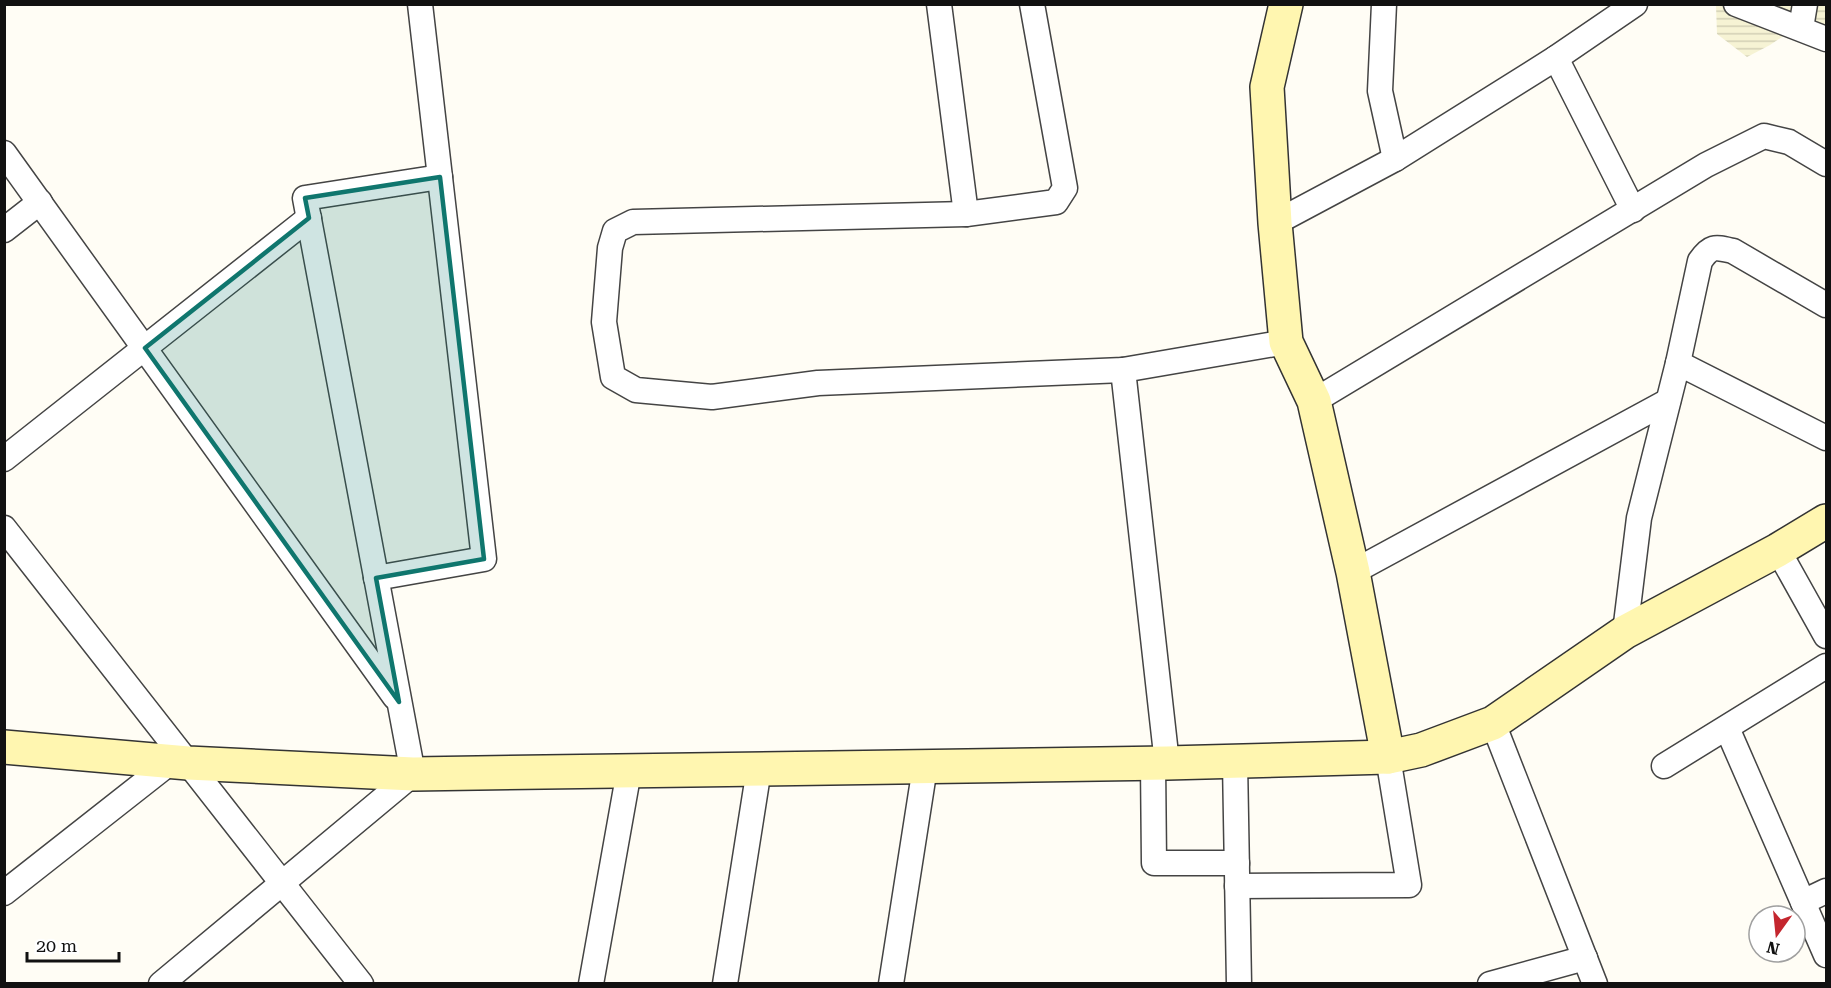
<svg xmlns="http://www.w3.org/2000/svg" width="1831" height="988" viewBox="0 0 1831 988" font-family="'Roboto Serif',serif">
<style>
.farmland{fill:url(#farmland-rules)}
.lines{fill:none;stroke-linecap:round;stroke-linejoin:round}
.street-casing{stroke:#444;stroke-width:27}
.secondary-casing{stroke:#333;stroke-width:36}
.street{stroke:#fff;stroke-width:24}
.secondary{stroke:#fff6b0;stroke-width:33}
.marked{fill:#0f766e;fill-opacity:0.2;stroke:#0f766e;stroke-width:4.5;stroke-linejoin:round}
</style>
<defs>
<pattern id="farmland-rules" width="6" height="5" patternUnits="userSpaceOnUse" patternTransform="scale(1.5)"><rect width="6" height="5" fill="#f6f3d4"/><path d="M0 2.5h6" fill="none" stroke="#d2cfb5"/></pattern>
</defs>
<rect width="100%" height="100%" fill="#fffdf5"/>
<!-- farmland -->
<polygon class="farmland" points="1716,5 1826,5 1826,30 1809,19 1770,45 1747,57 1717,34"/>
<g class="lines">
<!-- street casing -->
<g class="street-casing">
<g id="street">
<polyline points="939,4 966,214"/>
<polyline points="1032,4 1065,188 1056,202 966,214 633,222 615,231 610,248 604,322 613,377 636,390 712,397 818,383 1123,370 1286,342"/>
<polyline points="1384,4 1380,91 1395,159"/>
<polyline points="1736,4 1826,39"/>
<polyline points="1801,28 1805,4"/>
<polyline points="1556,58 1633,210"/>
<polyline points="4,153 395,697"/>
<polyline points="1275,223 1395,159 1556,58 1635,4"/>
<polyline points="4,230 40,202"/>
<polyline points="1678,363 1826,438"/>
<polyline points="1123,370 1167,763"/>
<polyline points="1314,401 1706,165 1764,136 1789,142 1826,164"/>
<polyline points="4,459 309,218"/>
<polyline points="4,528 361,984"/>
<polyline points="1778,550 1826,636"/>
<polyline points="1353,572 1668,401"/>
<polyline points="376,578 484,559 420,4"/>
<path d="M 1625,632 L 1639,518 L 1678,363 L 1700,261 C 1711,245 1715,247 1733,251 L 1826,305"/>
<polyline points="1493,723 1595,984"/>
<polyline points="1727,728 1826,955"/>
<polyline points="1235,762 1239,984"/>
<polyline points="1153,763 1154,863 1237,863"/>
<polyline points="1664,766 1826,666"/>
<polyline points="1237,886 1409,885 1388,757"/>
<polyline points="4,893 172,761"/>
<polyline points="1803,902 1826,891"/>
<polyline points="161,984 413,774 305,198 440,177"/>
<polyline points="591,984 629,771"/>
<polyline points="725,984 759,769"/>
<polyline points="891,984 925,767"/>
<polyline points="1490,984 1585,958"/>
</g>
</g>
<!-- secondary casing -->
<g class="secondary-casing">
<g id="secondary">
<polyline points="1286,4 1267,87 1275,223 1286,342 1314,401 1353,572 1388,757"/>
<polyline points="4,747 188,763 413,774 1167,763 1388,757 1421,750 1493,723 1625,632 1778,550 1826,521"/>
</g>
</g>
<!-- street -->
<use href="#street" class="street"/>
<!-- secondary -->
<use href="#secondary" class="secondary"/>
</g>
<!-- marked area -->
<path class="marked" d="M 440,177 L 484,559 L 376,578 L 399,702 L 145,348 L 309,218 L 305,198 Z"/>
<!-- border -->
<rect width="1831" height="988" fill="none" stroke="#111111" stroke-width="12"/>
<!-- north arrow -->
<g transform="translate(1777 934) rotate(195)"><circle r="28" fill="#ffffff" stroke="#a0a0a0" stroke-width="1.5"/>
<path d="M0-4.5L10 22L0 15L-10 22Z" fill="#c4262e"/>
<text y="-9" font-size="16" font-weight="bold" text-anchor="middle" fill="#111111">N</text>
</g>
<!-- scale -->
<path d="M27 952v9h92v-9" fill="none" stroke="#111111" stroke-width="3"/>
<text x="36" y="952" font-size="18" fill="#111111" stroke="#ffffff" stroke-width="4.5" paint-order="stroke">20 m</text>
</svg>
